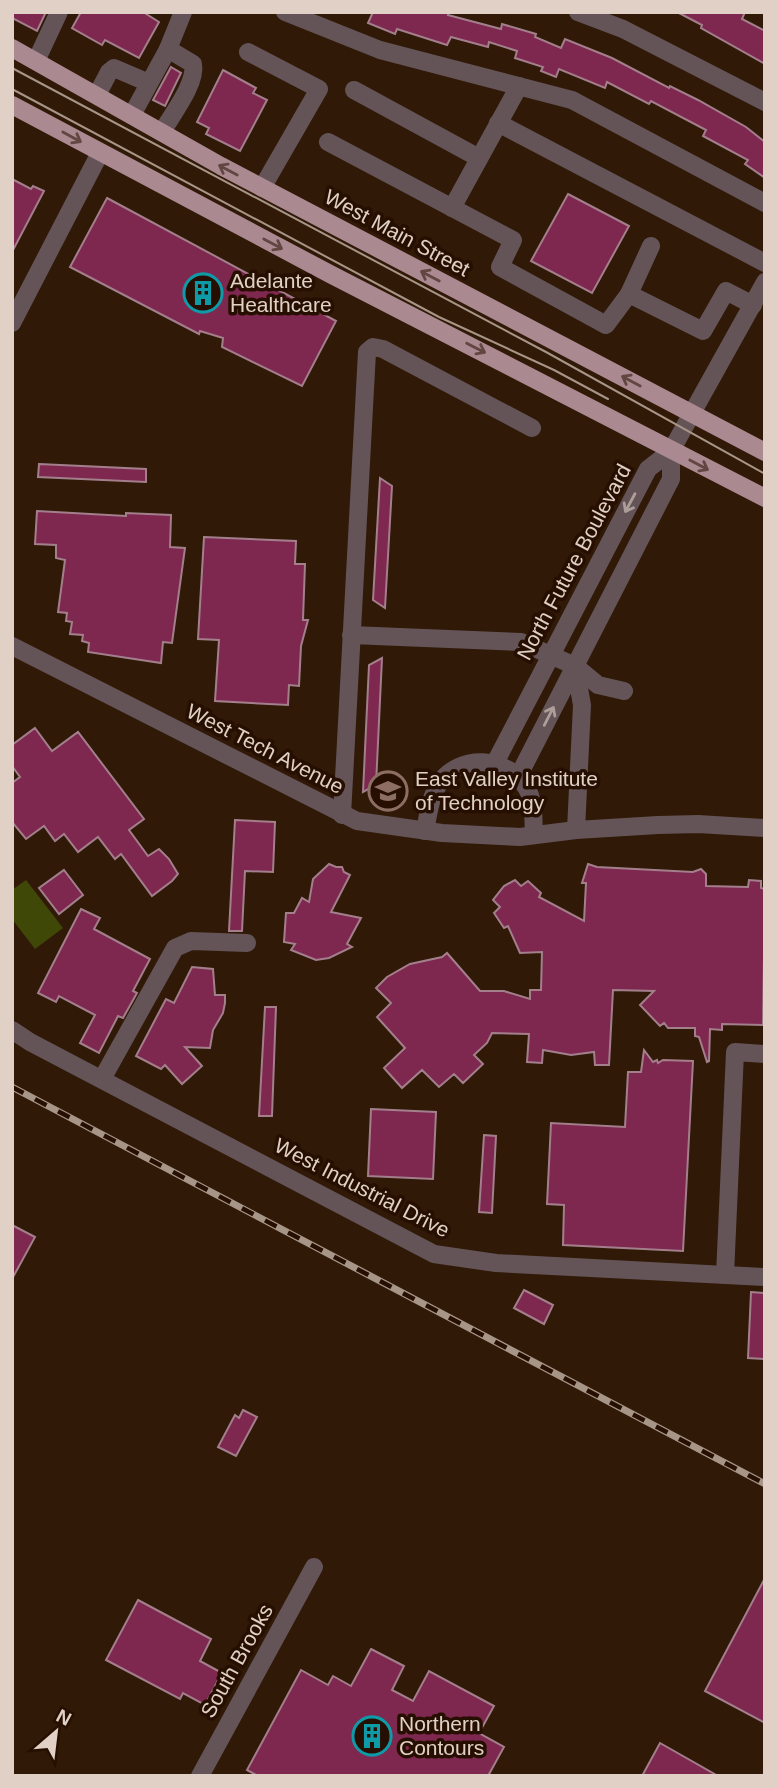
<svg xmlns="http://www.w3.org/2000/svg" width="777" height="1788" viewBox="0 0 777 1788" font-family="Helvetica,sans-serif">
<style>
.green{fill:#404808}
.building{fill:#7e2850;stroke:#a37f8c;stroke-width:2}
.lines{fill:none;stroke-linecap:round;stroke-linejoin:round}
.minor{stroke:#645458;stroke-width:18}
.major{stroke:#aa8991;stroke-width:18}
.tram{stroke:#a79588;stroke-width:2}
.rail-casing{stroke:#a79588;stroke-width:7}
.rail{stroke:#260f01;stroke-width:4.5;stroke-dasharray:13;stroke-linecap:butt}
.oneway{stroke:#614642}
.oneway2{stroke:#ae9e99}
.labels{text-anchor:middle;stroke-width:7;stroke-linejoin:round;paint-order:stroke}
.street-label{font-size:21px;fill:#e0d0c5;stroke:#260f01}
.poi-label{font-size:21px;fill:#e0d0c5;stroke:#260f01;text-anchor:start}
</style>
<rect width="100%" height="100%" fill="#301907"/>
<!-- green -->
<polygon class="green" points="26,880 63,928 35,949 12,919 12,890"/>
<!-- building -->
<g class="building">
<polygon points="12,12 46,12 37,31 12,18"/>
<polygon points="81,12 143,12 159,22 139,58 105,40 102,45 72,28"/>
<polygon points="373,12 449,12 448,15 501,29 502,24 536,34 535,37 561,48 565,39 612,58 669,88 670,86 698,100 746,127 765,142 765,178 745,164 748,160 703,136 706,130 651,101 649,104 607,82 605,88 559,69 556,77 541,71 543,67 515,58 517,51 489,42 488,47 451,37 447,45 397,29 395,34 368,23"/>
<polygon points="677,12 745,12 742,19 765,31 765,64 701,28 702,25"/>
<polygon points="171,67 181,73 165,106 153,100"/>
<polygon points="223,70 256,88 253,93 267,100 240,151 206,134 209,128 197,122"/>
<polygon points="12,179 31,189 33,186 44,191 12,252"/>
<polygon points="568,194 629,226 592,293 531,261"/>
<polygon points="107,198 336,321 302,386 222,347 223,338 200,331 199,334 70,267"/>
<polygon points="39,464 146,469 146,482 38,477"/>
<polygon points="380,478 392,486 385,608 373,600"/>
<polygon points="37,511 126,516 126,513 171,515 170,547 185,548 172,643 163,642 161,663 88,652 89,643 82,641 83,635 70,634 72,622 66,621 67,613 58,612 65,560 56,558 56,545 35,544"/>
<polygon points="204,537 296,541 295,564 305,564 303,620 308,620 301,646 299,686 289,685 288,705 215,701 219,640 198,639"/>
<polygon points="382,658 376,785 363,792 369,665"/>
<polygon points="35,728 52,751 78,732 144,819 129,830 148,856 159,849 169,859 178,874 172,881 152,896 121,854 115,859 98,837 78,852 64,834 55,841 44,826 26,839 12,822 12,783 20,777 12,766 12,745"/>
<polygon points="235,820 275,822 273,872 245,871 242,931 229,931"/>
<polygon points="329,864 336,867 342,867 344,872 350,875 331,912 361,918 347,944 352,947 329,958 316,960 291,950 295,944 284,942 286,913 294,913 302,898 309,902 313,879"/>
<polygon points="588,864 597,867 693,872 701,869 706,874 706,886 748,887 749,880 761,881 761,888 765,889 763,1025 722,1024 722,1030 710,1029 709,1061 707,1062 699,1037 695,1036 695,1028 668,1028 664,1023 660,1026 640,1005 654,991 613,990 609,1065 595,1065 594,1052 571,1055 543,1050 542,1063 527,1062 529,1034 492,1033 487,1043 474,1055 483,1064 463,1083 454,1074 439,1087 422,1070 402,1088 384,1068 405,1048 377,1017 391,1003 376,988 387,977 410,964 442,957 447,953 480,991 504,991 530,999 530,990 541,990 542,952 520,953 508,926 504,928 494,913 500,907 493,900 504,886 515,880 521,886 528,881 541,893 539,897 584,921 586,883 582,883"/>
<polygon points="64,870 83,895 59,914 39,888"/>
<polygon points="81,909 100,918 94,929 150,959 133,991 137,993 123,1018 118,1016 99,1053 80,1043 95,1015 59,996 56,1002 38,993"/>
<polygon points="192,967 213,969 215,995 225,995 225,1003 223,1013 213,1030 210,1048 185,1047 202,1066 182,1084 165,1065 161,1069 136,1056 166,999 174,1003"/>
<polygon points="265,1007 276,1007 272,1116 259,1116"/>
<polygon points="644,1050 653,1062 657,1060 658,1063 663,1060 693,1061 683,1251 563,1245 564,1205 547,1204 551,1123 625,1127 628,1072 641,1072"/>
<polygon points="371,1109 436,1112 433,1179 368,1176"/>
<polygon points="484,1135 496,1136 492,1213 479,1212"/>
<polygon points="12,1225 35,1237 12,1279"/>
<polygon points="524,1290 553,1305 544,1324 514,1308"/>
<polygon points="751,1292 765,1293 765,1359 748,1358"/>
<polygon points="243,1410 257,1417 236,1456 218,1447 235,1415 239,1418"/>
<polygon points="765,1578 765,1723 705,1691"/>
<polygon points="138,1600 211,1639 200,1661 222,1673 205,1705 183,1693 180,1699 106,1660"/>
<polygon points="371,1649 404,1666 392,1690 413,1701 429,1671 494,1706 479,1733 504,1747 488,1776 258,1776 247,1770 301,1670 328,1685 333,1676 351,1686"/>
<polygon points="660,1743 718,1776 642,1776"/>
</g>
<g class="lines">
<!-- minor -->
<g class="minor">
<polyline points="285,12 380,50 572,100 765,203"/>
<polyline points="578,12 623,29 765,102"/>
<polyline points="248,52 319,89 262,188"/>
<polyline points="36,61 59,12"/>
<polyline points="354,90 479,158"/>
<polyline points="97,95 109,72 114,68 149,83"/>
<polyline points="132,115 168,49"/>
<polyline points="498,123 765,263"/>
<path d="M 162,132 C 171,116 197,83 193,64 L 168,49 L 183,12"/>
<polyline points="328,142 513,240 500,267 606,325 629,294 703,331 726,291 753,305"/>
<polyline points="452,208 519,86"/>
<polyline points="629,294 651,246"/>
<polyline points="12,323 100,153"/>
<polyline points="351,635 521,642 575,666 598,685 624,691"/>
<polyline points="12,646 357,821 442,833 520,837 576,830 658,825 698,824 765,828"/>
<polyline points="575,666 582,705 576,830"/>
<polyline points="495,763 648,469 671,451 765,282"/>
<polyline points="518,777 671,479 671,451"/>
<polyline points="342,815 367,352 373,347 383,349 532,428"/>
<path d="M 425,831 C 428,816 430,797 439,784 C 459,753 507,756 526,787 C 535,801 533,820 534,835"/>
<polyline points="12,1030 30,1042 434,1254 496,1263 765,1277"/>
<polyline points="102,1079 175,948 191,941 247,943"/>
<polyline points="725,1275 735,1052 765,1054"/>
<polyline points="200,1776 314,1567"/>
</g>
<!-- major -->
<g class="major">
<polyline points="12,48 221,166 765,452"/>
<polyline points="12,105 330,274 765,498"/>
</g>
<!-- tram -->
<g class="tram">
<polyline points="12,68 546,352 765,474"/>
<polyline points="12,89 439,317 554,370 608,399"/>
</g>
<!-- rail casing -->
<g class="rail-casing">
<polyline id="rail" points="12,1087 765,1484"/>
</g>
<!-- rail -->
<use href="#rail" class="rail"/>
</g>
<!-- one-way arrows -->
<defs><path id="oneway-shaft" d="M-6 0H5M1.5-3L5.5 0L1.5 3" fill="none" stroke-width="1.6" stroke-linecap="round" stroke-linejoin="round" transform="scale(1.75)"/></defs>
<g class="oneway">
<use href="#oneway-shaft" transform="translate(72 137) rotate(29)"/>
<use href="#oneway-shaft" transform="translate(228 170) rotate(-152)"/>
<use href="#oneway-shaft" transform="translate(273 244) rotate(28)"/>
<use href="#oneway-shaft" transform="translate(430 276) rotate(-152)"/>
<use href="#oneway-shaft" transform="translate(476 348) rotate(27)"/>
<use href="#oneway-shaft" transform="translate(631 381) rotate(-152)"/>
<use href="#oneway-shaft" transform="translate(699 465) rotate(28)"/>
</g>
<g class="oneway2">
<use href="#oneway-shaft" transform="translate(630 503) rotate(118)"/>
<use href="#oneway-shaft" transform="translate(549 716) rotate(-63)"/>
</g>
<!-- icons -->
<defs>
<g id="building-ring" transform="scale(2.0125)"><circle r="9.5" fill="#260f01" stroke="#0f9aa8" stroke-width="1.5"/><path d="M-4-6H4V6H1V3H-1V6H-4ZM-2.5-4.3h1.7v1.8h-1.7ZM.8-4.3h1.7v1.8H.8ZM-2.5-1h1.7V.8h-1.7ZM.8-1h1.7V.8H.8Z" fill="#0f9aa8"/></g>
<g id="school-ring" transform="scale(2.0125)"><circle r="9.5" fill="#260f01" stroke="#8d6e63" stroke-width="1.5"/><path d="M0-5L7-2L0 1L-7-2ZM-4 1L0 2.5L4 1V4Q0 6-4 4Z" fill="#8d6e63"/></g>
</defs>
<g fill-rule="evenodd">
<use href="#building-ring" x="203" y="293"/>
<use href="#school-ring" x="388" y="791"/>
<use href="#building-ring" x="372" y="1736"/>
</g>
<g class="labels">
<!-- street labels -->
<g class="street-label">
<text transform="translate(397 233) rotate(28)" y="7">West Main Street</text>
<text transform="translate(574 562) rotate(-62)" y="7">North Future Boulevard</text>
<text transform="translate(265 749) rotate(27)" y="7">West Tech Avenue</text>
<text transform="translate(362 1188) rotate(27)" y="7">West Industrial Drive</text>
<text transform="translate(237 1661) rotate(-61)" y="7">South Brooks</text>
</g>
<!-- poi labels -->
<g class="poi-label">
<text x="230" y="288">Adelante<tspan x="230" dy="24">Healthcare</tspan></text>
<text x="415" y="786">East Valley Institute<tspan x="415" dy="24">of Technology</tspan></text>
<text x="399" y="1731">Northern<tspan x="399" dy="24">Contours</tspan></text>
</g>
</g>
<!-- border -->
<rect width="777" height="1788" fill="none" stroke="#e0d0c5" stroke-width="28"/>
<!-- north arrow -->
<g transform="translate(56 1732) rotate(28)" stroke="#260f01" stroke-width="5" paint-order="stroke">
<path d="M0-5L12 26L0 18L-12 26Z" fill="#e0d0c5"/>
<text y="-10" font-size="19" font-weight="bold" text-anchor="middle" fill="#e0d0c5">N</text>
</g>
</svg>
